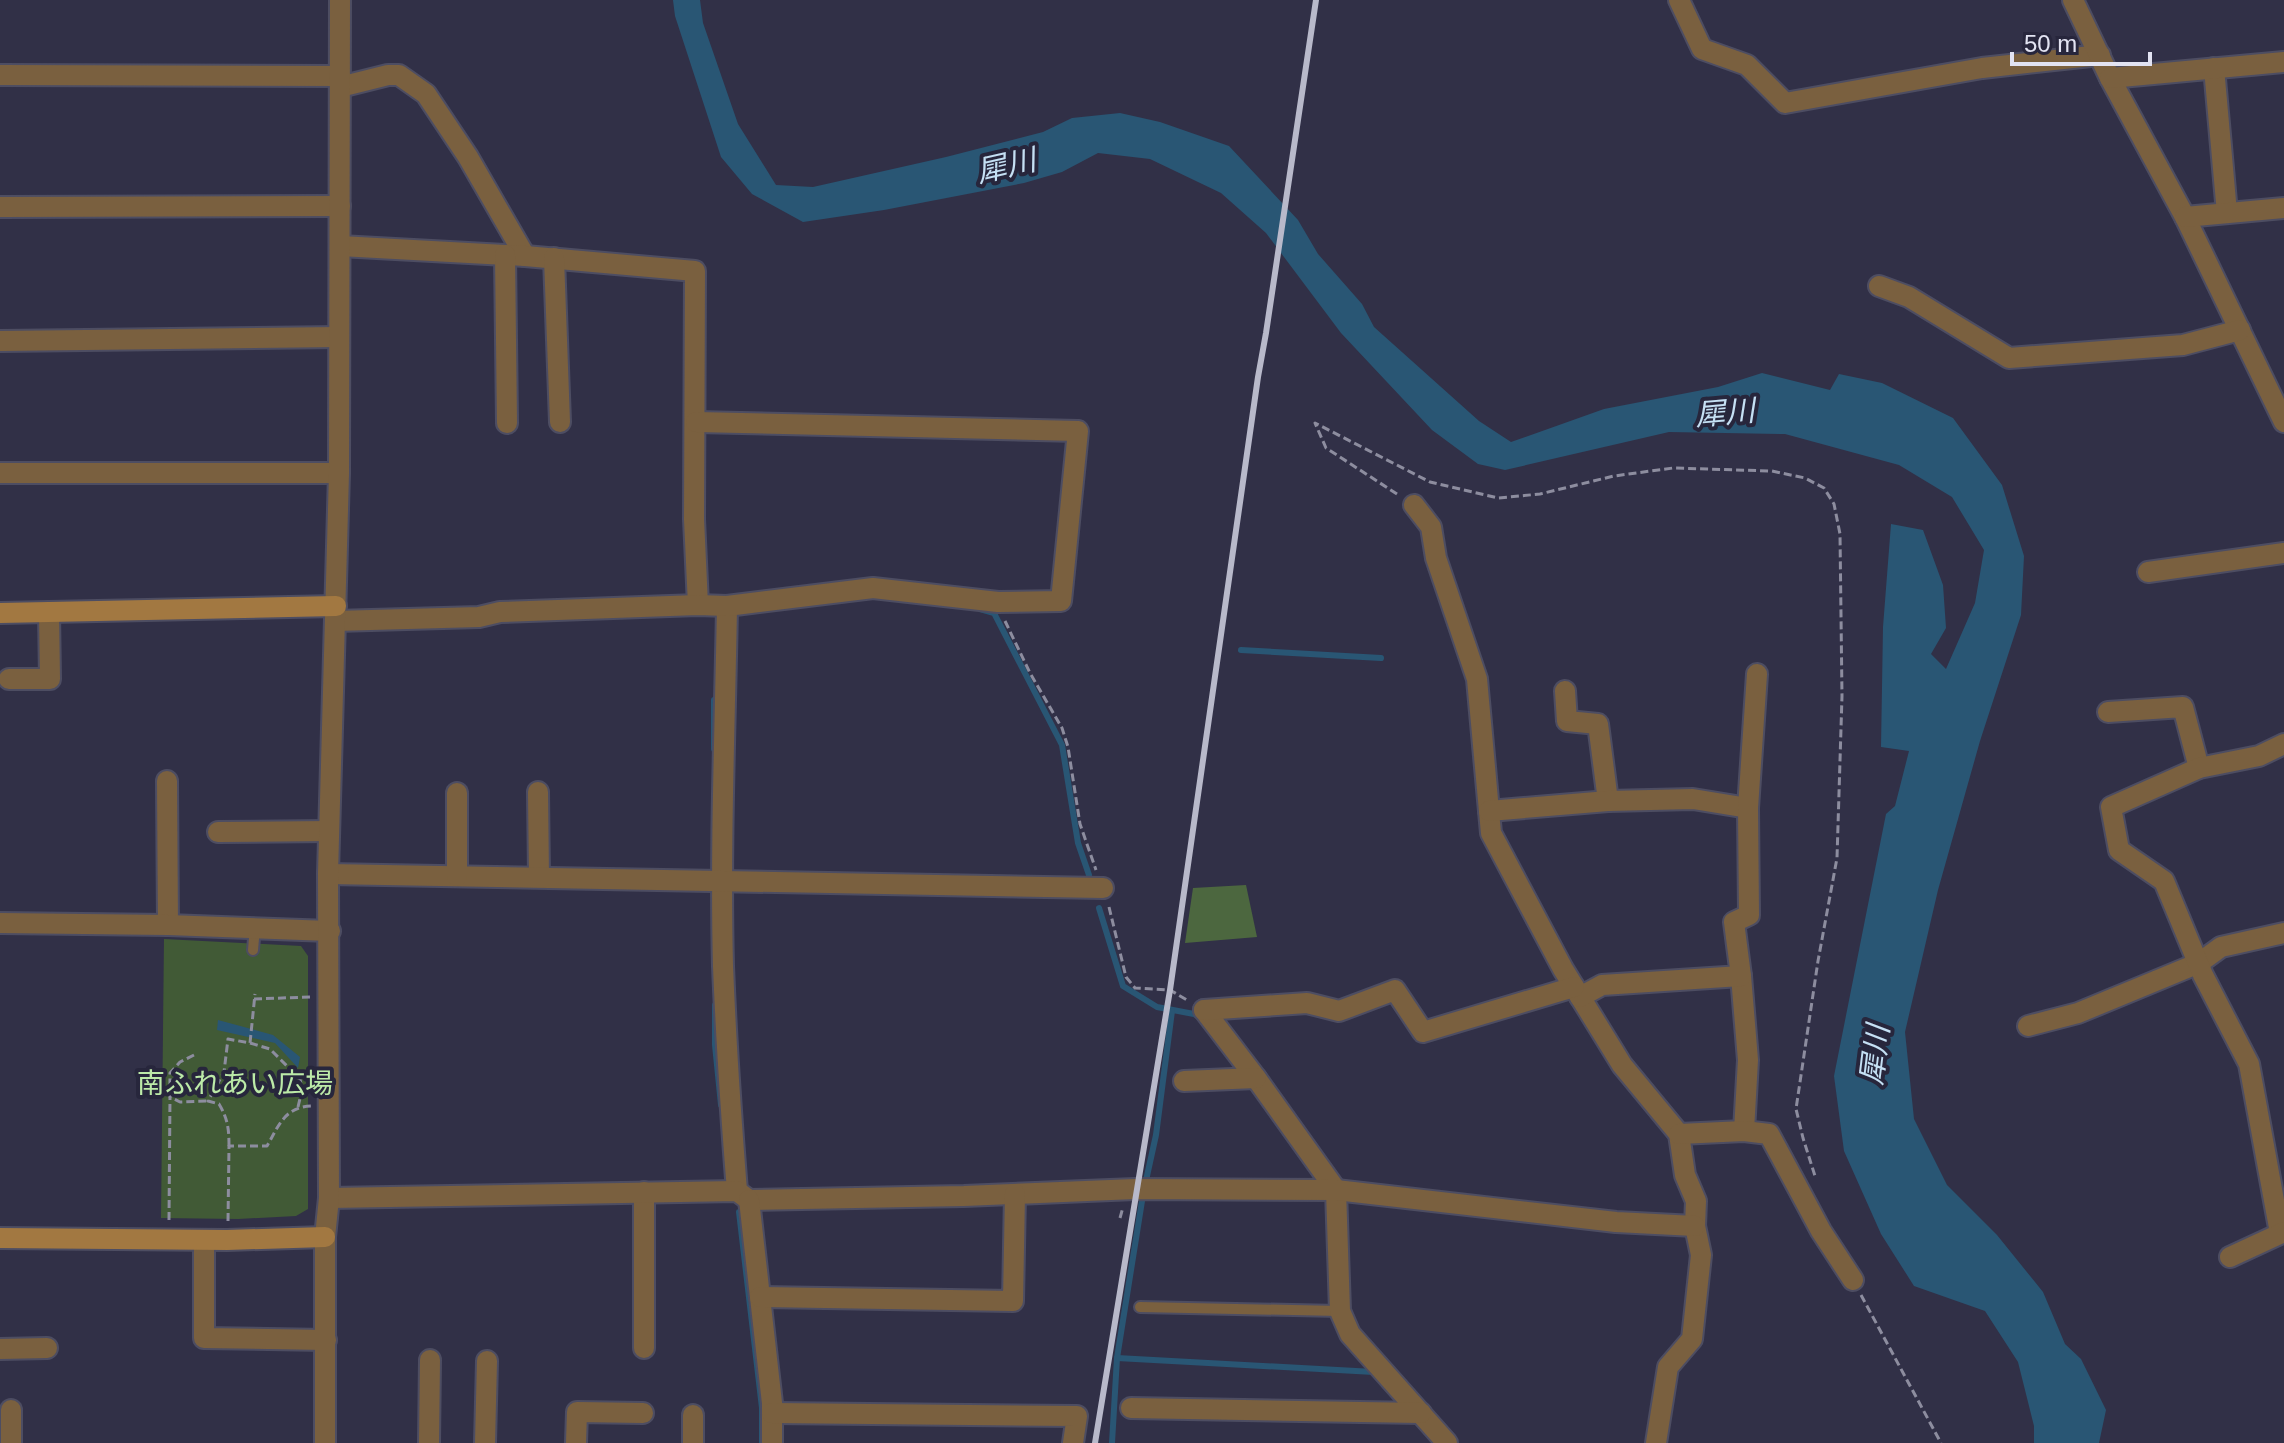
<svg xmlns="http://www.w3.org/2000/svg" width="2284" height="1443" viewBox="0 0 2284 1443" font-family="Helvetica,'Noto Sans JP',sans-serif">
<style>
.green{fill:#415a36}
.forest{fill:#4c673f}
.water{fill:#295674}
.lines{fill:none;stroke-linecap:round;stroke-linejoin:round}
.stream{stroke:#295674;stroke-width:6}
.lane-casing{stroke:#4d4d62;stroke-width:14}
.street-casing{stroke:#4d4d62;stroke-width:24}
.secondary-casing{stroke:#4d4d62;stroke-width:24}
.path{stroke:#8d8d9f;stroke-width:3;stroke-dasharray:8 4;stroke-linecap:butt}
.lane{stroke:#7a603f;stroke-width:10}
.street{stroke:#7a603f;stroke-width:20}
.secondary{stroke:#a27841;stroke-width:20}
.rail{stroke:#b8b9ca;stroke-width:6}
.labels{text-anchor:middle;stroke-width:8;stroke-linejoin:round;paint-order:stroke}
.park-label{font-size:28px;fill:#bceaa8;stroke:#27263c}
.water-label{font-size:30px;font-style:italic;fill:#c5e0f4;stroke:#27263c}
</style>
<rect width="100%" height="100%" fill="#313047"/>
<!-- green -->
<polygon class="green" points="164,939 301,946 308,956 308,1209 296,1216 238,1219 161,1218"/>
<!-- forest -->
<polygon class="forest" points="1246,885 1257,937 1185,943 1193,888"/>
<!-- water -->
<g class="water">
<polygon points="673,0 700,0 703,23 738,124 776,185 813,187 946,157 1043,132 1072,118 1120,113 1160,122 1229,146 1298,220 1318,254 1362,304 1374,327 1479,421 1511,442 1604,409 1718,387 1762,373 1830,390 1839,374 1882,383 1953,418 2002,485 2024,556 2021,615 1980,741 1938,890 1905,1032 1914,1119 1947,1185 1997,1235 2043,1292 2065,1344 2081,1359 2106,1410 2099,1443 2034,1443 2034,1426 2018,1362 1985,1311 1914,1286 1881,1234 1844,1151 1834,1076 1886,814 1895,806 1909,751 1881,747 1883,627 1891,524 1923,530 1943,585 1946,628 1931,654 1946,669 1975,603 1984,550 1952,497 1899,465 1785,434 1669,432 1505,470 1478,464 1432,430 1341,333 1266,233 1221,193 1150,159 1098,153 1062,172 1024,183 884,210 803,222 752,194 721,157 675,16"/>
<polygon points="218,1020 273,1035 300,1057 298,1068 275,1043 217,1030"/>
</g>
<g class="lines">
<!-- stream -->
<g class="stream">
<polyline points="980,609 994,613 1062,745 1078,843 1089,875"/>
<polyline points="1241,650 1381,658"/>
<polyline points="714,700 714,749"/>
<polyline points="1099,908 1123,986 1157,1007 1194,1014 1199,1017"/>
<polyline points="715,1005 715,1045 721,1105"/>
<polyline points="1145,1185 1156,1135 1172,1011"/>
<polyline points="739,1212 762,1408 762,1443"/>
<polyline points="1117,1358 1374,1372"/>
<polyline points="1112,1443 1117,1358 1142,1201"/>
</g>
<!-- lane casing -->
<g class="lane-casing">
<g id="lane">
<polyline points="253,950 255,927"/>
<polyline points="1140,1307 1340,1311"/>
</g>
</g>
<!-- street casing -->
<g class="street-casing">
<g id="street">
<polyline points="1679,0 1702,49 1747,65 1785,103 1982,68 2100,55"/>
<polyline points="2073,0 2110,78 2185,217 2284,422"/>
<polyline points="2214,68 2227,213"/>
<polyline points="0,75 340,76"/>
<polyline points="2110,78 2284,62"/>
<polyline points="340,87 388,75 399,75 426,94 468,157 525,256"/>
<polyline points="0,207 340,206"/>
<polyline points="2185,217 2284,208"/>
<polyline points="340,246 525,256 695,271 694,519 698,605"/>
<polyline points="505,255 507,423"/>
<polyline points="554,258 560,422"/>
<polyline points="1879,286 1909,297 2009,358 2183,345 2240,330"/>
<polyline points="0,341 339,337"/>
<polyline points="0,473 339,473"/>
<polyline points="1414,505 1431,527 1436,558 1477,679 1491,833 1563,969 1622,1065 1679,1134 1685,1175 1696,1201 1695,1226 1701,1255 1692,1339 1668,1367 1656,1443"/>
<polyline points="2148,572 2284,553"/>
<path d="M 727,606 C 725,726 720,846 723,966 C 726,1041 731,1116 737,1191"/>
<polyline points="335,621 479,617 500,612 698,605 727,606 873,588 998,602 1061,601 1078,431 696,422"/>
<polyline points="9,679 50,679 49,612"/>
<polyline points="1565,691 1567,721 1598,724 1608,801"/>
<polyline points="2108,712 2183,707 2199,768"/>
<polyline points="167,781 168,925"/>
<polyline points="538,792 539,877"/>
<polyline points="1489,811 1608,801 1693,799 1748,808"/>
<polyline points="218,832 329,831"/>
<polyline points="328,874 1103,888"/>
<polyline points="457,876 457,793"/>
<polyline points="0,923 168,925 330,931"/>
<polyline points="1741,976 1748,1060 1744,1131"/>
<polyline points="1580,997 1602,985 1741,976 1734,922 1749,915 1748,808 1757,674"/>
<polyline points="1204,1010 1256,1078 1336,1190 1340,1311 1350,1334 1447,1443"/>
<polyline points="1204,1010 1307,1003 1339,1011 1395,990 1423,1032 1574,987"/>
<polyline points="2028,1026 2078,1013 2199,963 2221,947 2284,933"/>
<polyline points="1184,1081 1256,1078"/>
<polyline points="1679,1134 1744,1131 1769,1134 1821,1231 1853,1280"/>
<polyline points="644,1192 644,1348"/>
<polyline points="329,1198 737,1191 749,1200 964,1196 1135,1189 1336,1190 1616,1222 1695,1226"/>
<polyline points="749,1200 772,1403 772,1443"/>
<polyline points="2280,1233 2249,1064 2203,975 2164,881 2119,850 2111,807 2199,768 2259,756 2284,744"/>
<polyline points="204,1240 204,1338 326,1340"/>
<polyline points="2230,1257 2284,1232"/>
<polyline points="760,1297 1013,1301 1015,1194"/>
<polyline points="0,1349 47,1348"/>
<polyline points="1131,1408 1421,1413"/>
<polyline points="772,1413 1077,1416 1073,1443"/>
<polyline points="693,1415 693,1443"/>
<polyline points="11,1443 11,1410"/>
<polyline points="325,1443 325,1237 329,1198 328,874 339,473 340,0"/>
<polyline points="429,1443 430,1360"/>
<polyline points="485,1443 487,1361"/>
<polyline points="576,1443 577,1412 643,1413"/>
</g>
</g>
<!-- secondary casing -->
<g class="secondary-casing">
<g id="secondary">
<polyline points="0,613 336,606"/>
<polyline points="0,1238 227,1240 325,1237"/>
</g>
</g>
<!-- path -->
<g class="path">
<polyline points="1397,494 1326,448 1315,423 1430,482 1498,498 1540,494 1614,476 1673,468 1772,471 1805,478 1824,488 1834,504 1840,534 1842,696 1837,858 1818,961 1796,1109 1803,1138 1815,1176"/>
<polyline points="1005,621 1030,673 1062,728 1068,747 1080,824 1096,870"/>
<polyline points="1109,907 1126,977 1135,988 1170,990 1187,1000"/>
<polyline points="254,999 310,997"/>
<polyline points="250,1043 270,1049 300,1079 302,1090 298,1107"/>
<polyline points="194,1055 180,1062 170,1073 170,1097 180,1102 208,1101"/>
<path d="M 229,1146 C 229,1130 228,1119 219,1104 L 208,1101 L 224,1072 L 228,1039 L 250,1043 L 255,994"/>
<polyline points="1120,1218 1123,1207"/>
<polyline points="169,1220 170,1097"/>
<path d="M 228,1221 L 229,1146 L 267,1146 C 279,1125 285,1107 311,1106"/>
<polyline points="1861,1295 1941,1443"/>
</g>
<!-- lane -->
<use href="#lane" class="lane"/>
<!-- street -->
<use href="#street" class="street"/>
<!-- secondary -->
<use href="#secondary" class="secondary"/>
<!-- rail -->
<polyline class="rail" points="1095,1443 1170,990 1258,377 1266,333 1316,0"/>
</g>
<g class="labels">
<!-- park labels -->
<g class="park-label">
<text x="235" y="1093">南ふれあい広場</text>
</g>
<!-- water labels -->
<g class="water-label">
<text transform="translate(1006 166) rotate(-13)" y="10">犀川</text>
<text transform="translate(1725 413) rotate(-5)" y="10">犀川</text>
<text transform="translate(1875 1055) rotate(-83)" y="10">犀川</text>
</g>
</g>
<!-- scale -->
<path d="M2012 52v12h138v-12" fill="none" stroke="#e2e3f2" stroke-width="4"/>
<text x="2024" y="52" font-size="24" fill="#e2e3f2" stroke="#27263c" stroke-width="6" paint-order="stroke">50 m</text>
</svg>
